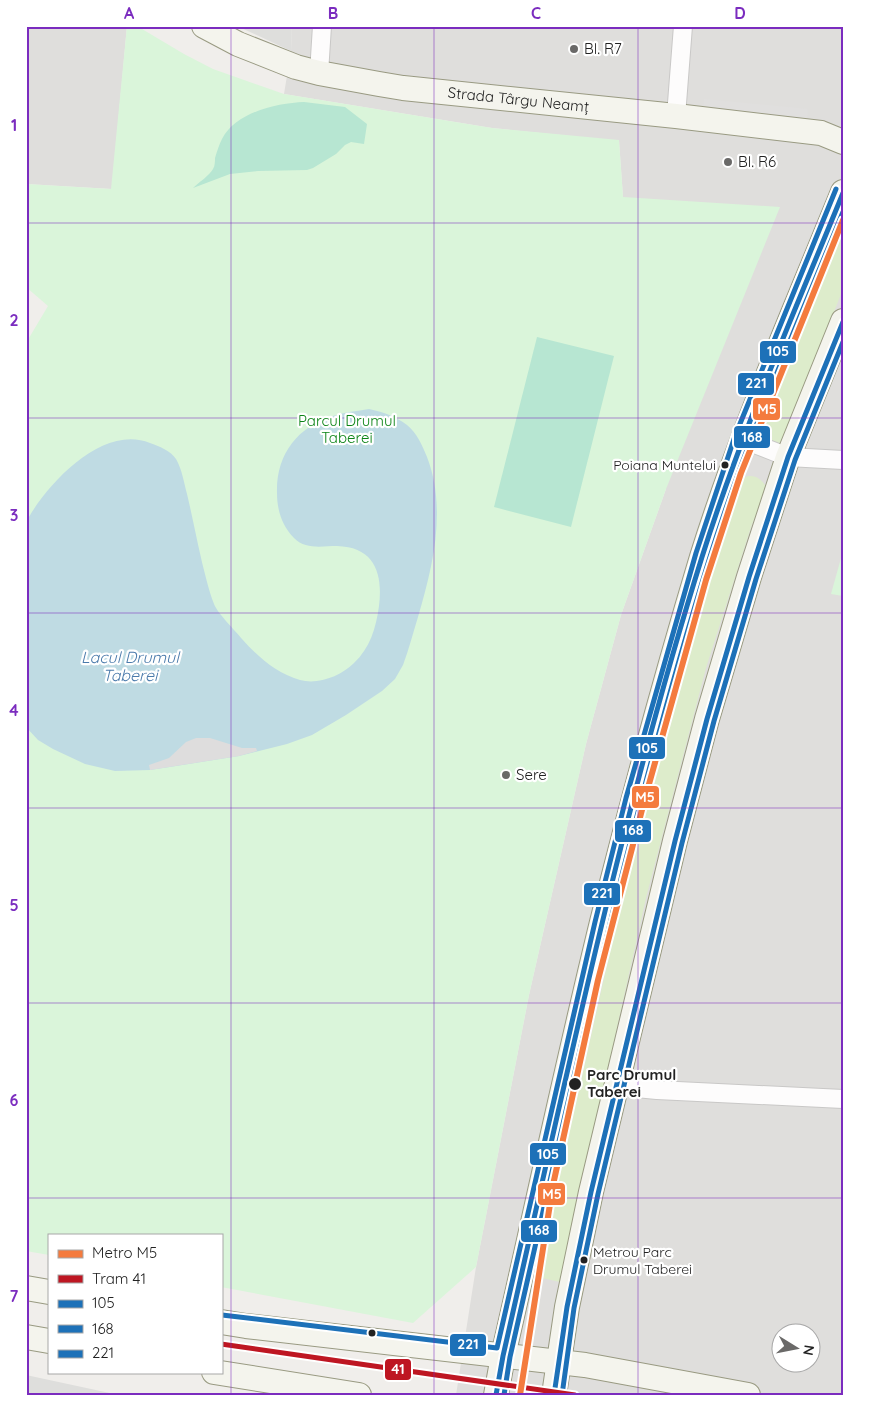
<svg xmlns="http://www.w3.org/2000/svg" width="869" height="1421" viewBox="0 0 869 1421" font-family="Quicksand,sans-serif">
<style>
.residential{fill:#dfdedc;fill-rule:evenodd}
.religious{fill:#dededc}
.grass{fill:#ddeccb}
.park{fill:#daf5da}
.pitch{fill:#b7e6d2}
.parking{fill:#e0dfde}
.water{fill:#bfdbe3}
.pier{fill:#dedddd}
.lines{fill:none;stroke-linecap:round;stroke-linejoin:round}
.street-casing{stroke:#c9c8c7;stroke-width:20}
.secondary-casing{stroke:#999a82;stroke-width:26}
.street{stroke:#fdfcfc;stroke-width:18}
.secondary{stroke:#f4f4ed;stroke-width:24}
.bus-1-casing{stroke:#fff;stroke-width:9}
.bus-2-casing{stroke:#fff;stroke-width:9}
.bus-3-casing{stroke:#fff;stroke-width:9}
.bus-1{stroke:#1d71b8;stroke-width:5}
.bus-2{stroke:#1d71b8;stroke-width:5}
.bus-3{stroke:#1d71b8;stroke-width:5}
.tram-1-casing{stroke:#fff;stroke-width:9}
.tram-1{stroke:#be1622;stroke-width:5}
.metro-1-casing{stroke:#fff;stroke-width:10}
.metro-1{stroke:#f47b3e;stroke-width:6}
.grid{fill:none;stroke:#7b2cbf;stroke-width:1;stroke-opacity:0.55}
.poi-dot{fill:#6a6968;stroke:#fff;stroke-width:2}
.bus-dot{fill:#222;stroke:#fff;stroke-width:2}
.labels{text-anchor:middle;stroke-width:4.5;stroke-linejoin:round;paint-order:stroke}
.bus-label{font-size:14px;fill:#222;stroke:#fff;text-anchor:end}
.poi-label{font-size:15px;fill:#222;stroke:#fff;text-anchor:start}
.street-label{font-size:15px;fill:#222;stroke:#fff}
.park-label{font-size:15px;fill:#0c8416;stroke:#fff}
.stop-label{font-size:15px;font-weight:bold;fill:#222;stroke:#fff;text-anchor:start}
.water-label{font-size:16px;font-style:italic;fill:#4a7aab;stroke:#fff}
.line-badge{stroke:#fff;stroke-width:2}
.badge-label{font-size:14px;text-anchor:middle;font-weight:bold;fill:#fff}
.neatline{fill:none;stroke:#7b2cbf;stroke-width:2}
.grid-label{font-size:16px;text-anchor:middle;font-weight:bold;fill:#7b2cbf}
</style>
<rect width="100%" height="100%" fill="#f0eeeb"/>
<!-- residential -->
<g class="residential">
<polygon points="26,26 127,26 112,189 26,184"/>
<path d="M 292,26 L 843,26 L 843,1395 L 456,1395 L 476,1267 L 529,995 L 586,744 L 621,615 L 666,489 L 623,197 L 619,141 L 492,128 L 284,94 L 291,51 ZM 782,1334 L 812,1334 L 812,1364 L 782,1364 Z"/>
</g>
<!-- religious -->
<g class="religious">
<polygon points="237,26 292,26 291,51"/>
<polygon points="26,1375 119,1395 26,1395"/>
</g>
<!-- grass -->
<g class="grass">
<path d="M 843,228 L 843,289 L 780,449 C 774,461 766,461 756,453 L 757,441 Z"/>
<path d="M 748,476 C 756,476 760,478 765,485 L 764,494 L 751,527 L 706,668 L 646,898 L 560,1282 L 537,1277 L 637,831 L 696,620 L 737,484 L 742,479 Z"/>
</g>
<!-- park -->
<g class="park">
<polygon points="127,26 137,26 184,54 213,69 284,94 492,128 619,140 623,197 780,207 666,489 621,615 586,744 529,995 476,1267 413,1323 221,1287 221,1235 49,1235 49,1255 26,1251 26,343 48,306 26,287 26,184 111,189"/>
<polygon points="843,551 843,596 831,594"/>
</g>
<!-- pitch -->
<g class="pitch">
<path d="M 304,102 L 345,107 L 367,124 L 364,144 L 351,142 L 345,145 L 336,154 L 313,168 L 307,170 L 258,171 L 230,174 L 193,188 C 198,183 210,175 213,169 C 215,166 215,161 215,158 C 217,151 219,145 222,139 C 236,112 277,103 304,102 Z"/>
<polygon points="537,337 614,356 571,527 494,507"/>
</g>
<!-- parking -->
<polygon class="parking" points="704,99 808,109 806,131 702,119"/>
<!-- water -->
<path class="water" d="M 369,409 C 383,412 395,416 407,425 C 417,433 422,445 427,457 C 447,509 433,566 418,617 C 413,633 409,649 403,665 L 395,679 L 382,691 L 346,715 L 312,735 L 287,744 L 239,756 L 176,766 L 150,770 L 115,771 L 85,764 L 53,749 L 38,740 L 26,727 L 26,522 C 47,484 102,424 150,443 C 159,446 171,451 176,459 C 182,469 184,483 187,494 C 194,523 199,553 207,582 C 209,589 211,597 214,604 C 218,614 235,630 242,639 C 258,657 276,673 300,680 C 318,685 341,676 354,663 C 370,648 376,628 379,606 C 383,574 375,547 337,546 C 322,546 306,550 294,538 C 282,526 277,510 277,493 C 276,455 297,427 333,416 C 345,412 357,411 369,409 Z"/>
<!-- pier -->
<polygon class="pier" points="196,738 210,738 242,748 256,748 257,751 239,756 150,770 149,765 169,758 186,742"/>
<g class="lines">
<!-- street casing -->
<g class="street-casing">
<g id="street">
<polyline points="319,73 322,26"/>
<polyline points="676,116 683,26"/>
<polyline points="742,439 788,457 843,460"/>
<polyline points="616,1086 657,1090 843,1099"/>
</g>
</g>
<!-- secondary casing -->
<g class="secondary-casing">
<g id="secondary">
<path id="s1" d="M 204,26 L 238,44 L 296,67 L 319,73 L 379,84 L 403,88 L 676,116 L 821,133 L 843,142"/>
<polyline points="26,1288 49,1292"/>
<polyline points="221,1322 246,1326 585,1365 748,1395"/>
<polyline points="26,1337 49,1341"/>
<polyline points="214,1372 359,1395"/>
<path d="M 496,1395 L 503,1356 C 536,1211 567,1066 602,922 C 633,799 666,677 702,557 C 741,432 794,313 843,192"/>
<polyline points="554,1395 567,1307 591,1192 675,841 707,719 749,577 788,457 843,321"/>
</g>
</g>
<!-- street -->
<use href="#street" class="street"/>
<!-- secondary -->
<use href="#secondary" class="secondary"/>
<!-- bus-1 casing -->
<g class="bus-1-casing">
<g id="bus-1">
<path d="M 496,1395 L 503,1356 C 564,1088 620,819 702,557 C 741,433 794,313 843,193"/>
<polyline points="554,1395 567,1307 591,1192 675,841 707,719 749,577 788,457 843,322"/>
</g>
</g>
<!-- bus-2 casing -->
<g class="bus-2-casing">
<g id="bus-2">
<path d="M 504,1395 L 510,1357 C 571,1090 628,822 709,560 C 746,441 796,327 843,212"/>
<polyline points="562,1395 574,1308 598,1194 682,843 714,721 756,579 795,460 843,342"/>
</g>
</g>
<!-- bus-3 casing -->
<g class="bus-3-casing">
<polyline id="bus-3" points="222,1315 497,1348 595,922 626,798 696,553 735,436 836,189"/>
</g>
<!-- bus-1 -->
<use href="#bus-1" class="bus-1"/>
<!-- bus-2 -->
<use href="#bus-2" class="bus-2"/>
<!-- bus-3 -->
<use href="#bus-3" class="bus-3"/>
<!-- tram-1 casing -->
<g class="tram-1-casing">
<polyline id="tram-1" points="221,1344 575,1395"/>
</g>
<!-- tram-1 -->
<use href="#tram-1" class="tram-1"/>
<!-- metro-1 casing -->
<g class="metro-1-casing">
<polyline id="metro-1" points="520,1395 553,1185 598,980 644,802 706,580 741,473 843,220"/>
</g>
<!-- metro-1 -->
<use href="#metro-1" class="metro-1"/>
</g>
<!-- grid -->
<path class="grid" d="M 231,26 L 231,1395M 434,26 L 434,1395M 638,26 L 638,1395M 26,223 L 843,223M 26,418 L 843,418M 26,613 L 843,613M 26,808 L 843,808M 26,1003 L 843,1003M 26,1198 L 843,1198"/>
<!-- markers -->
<g class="poi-dot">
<circle cx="574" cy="49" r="5"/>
<circle cx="728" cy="162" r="5"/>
<circle cx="506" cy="775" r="5"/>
</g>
<g class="bus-dot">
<circle cx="725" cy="465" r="4.5"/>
<circle cx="575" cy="1084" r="7"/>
<circle cx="584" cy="1260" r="4.5"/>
<circle cx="372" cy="1333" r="4.5"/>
</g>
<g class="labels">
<!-- bus labels -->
<g class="bus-label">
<text x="716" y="470">Poiana Muntelui</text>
<text x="593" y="1257" text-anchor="start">Metrou Parc<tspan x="593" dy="17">Drumul Taberei</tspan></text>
</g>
<!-- poi labels -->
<g class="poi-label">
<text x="584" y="54">Bl. R7</text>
<text x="738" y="167">Bl. R6</text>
<text x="516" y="780">Sere</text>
</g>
<!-- street labels -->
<g class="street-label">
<text dy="5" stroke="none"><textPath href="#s1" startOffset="326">Strada Târgu Neamț</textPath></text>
</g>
<!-- park labels -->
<g class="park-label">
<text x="347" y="426">Parcul Drumul<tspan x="347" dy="17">Taberei</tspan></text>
</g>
<!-- stop labels -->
<g class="stop-label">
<text x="587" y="1080">Parc Drumul<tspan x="587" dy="17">Taberei</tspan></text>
</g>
<!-- water labels -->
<g class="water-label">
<text x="130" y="663">Lacul Drumul<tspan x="130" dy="18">Taberei</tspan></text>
</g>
</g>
<g class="line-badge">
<rect x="759" y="340" width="38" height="24" rx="5" fill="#1d71b8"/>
<rect x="737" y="372" width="38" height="24" rx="5" fill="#1d71b8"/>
<rect x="752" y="397" width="29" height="24" rx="5" fill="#f47b3e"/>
<rect x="733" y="425" width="38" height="24" rx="5" fill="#1d71b8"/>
<rect x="628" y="736" width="38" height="24" rx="5" fill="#1d71b8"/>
<rect x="631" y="785" width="29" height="24" rx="5" fill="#f47b3e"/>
<rect x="614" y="819" width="38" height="24" rx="5" fill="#1d71b8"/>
<rect x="583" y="882" width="38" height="24" rx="5" fill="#1d71b8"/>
<rect x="529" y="1142" width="38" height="24" rx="5" fill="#1d71b8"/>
<rect x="537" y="1182" width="29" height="24" rx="5" fill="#f47b3e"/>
<rect x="520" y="1219" width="38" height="24" rx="5" fill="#1d71b8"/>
<rect x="449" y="1333" width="38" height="24" rx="5" fill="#1d71b8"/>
<rect x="384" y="1358" width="28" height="23" rx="5" fill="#be1622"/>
</g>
<g class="badge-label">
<text x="778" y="356">105</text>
<text x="756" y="388">221</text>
<text x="767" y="414">M5</text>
<text x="752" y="442">168</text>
<text x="647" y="753">105</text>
<text x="645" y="802">M5</text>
<text x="633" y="835">168</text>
<text x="602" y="898">221</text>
<text x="548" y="1159">105</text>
<text x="552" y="1199">M5</text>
<text x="539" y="1235">168</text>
<text x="468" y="1349">221</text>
<text x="398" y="1374">41</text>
</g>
<!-- border -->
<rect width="869" height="1421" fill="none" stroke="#ffffff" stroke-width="55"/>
<!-- legend -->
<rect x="48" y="1234" width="175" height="140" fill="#ffffff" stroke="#a7a7a7"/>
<rect x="58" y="1250" width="25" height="8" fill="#f47b3e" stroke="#a7a7a7"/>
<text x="92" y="1258" font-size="15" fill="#222222">Metro M5</text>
<rect x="58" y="1275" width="25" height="8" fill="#be1622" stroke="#a7a7a7"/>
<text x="92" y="1284" font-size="15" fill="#222222">Tram 41</text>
<rect x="58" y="1300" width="25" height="8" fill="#1d71b8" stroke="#a7a7a7"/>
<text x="92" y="1308" font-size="15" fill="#222222">105</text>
<rect x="58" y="1325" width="25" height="8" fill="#1d71b8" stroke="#a7a7a7"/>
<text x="92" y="1334" font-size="15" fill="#222222">168</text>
<rect x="58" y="1350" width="25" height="8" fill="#1d71b8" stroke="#a7a7a7"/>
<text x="92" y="1358" font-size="15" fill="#222222">221</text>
<!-- north arrow -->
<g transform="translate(796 1348) rotate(100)"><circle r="24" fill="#ffffff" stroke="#a7a7a7"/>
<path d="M0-4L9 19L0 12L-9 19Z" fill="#6a6968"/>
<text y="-8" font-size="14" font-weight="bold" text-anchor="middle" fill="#222222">N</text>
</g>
<rect x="28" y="28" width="814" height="1366" class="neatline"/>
<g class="grid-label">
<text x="129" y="19">A</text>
<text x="333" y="19">B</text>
<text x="536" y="19">C</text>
<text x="740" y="19">D</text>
<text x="14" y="131">1</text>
<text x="14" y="326">2</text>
<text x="14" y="521">3</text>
<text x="14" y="716">4</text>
<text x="14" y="911">5</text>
<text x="14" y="1106">6</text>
<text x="14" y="1302">7</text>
</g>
</svg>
